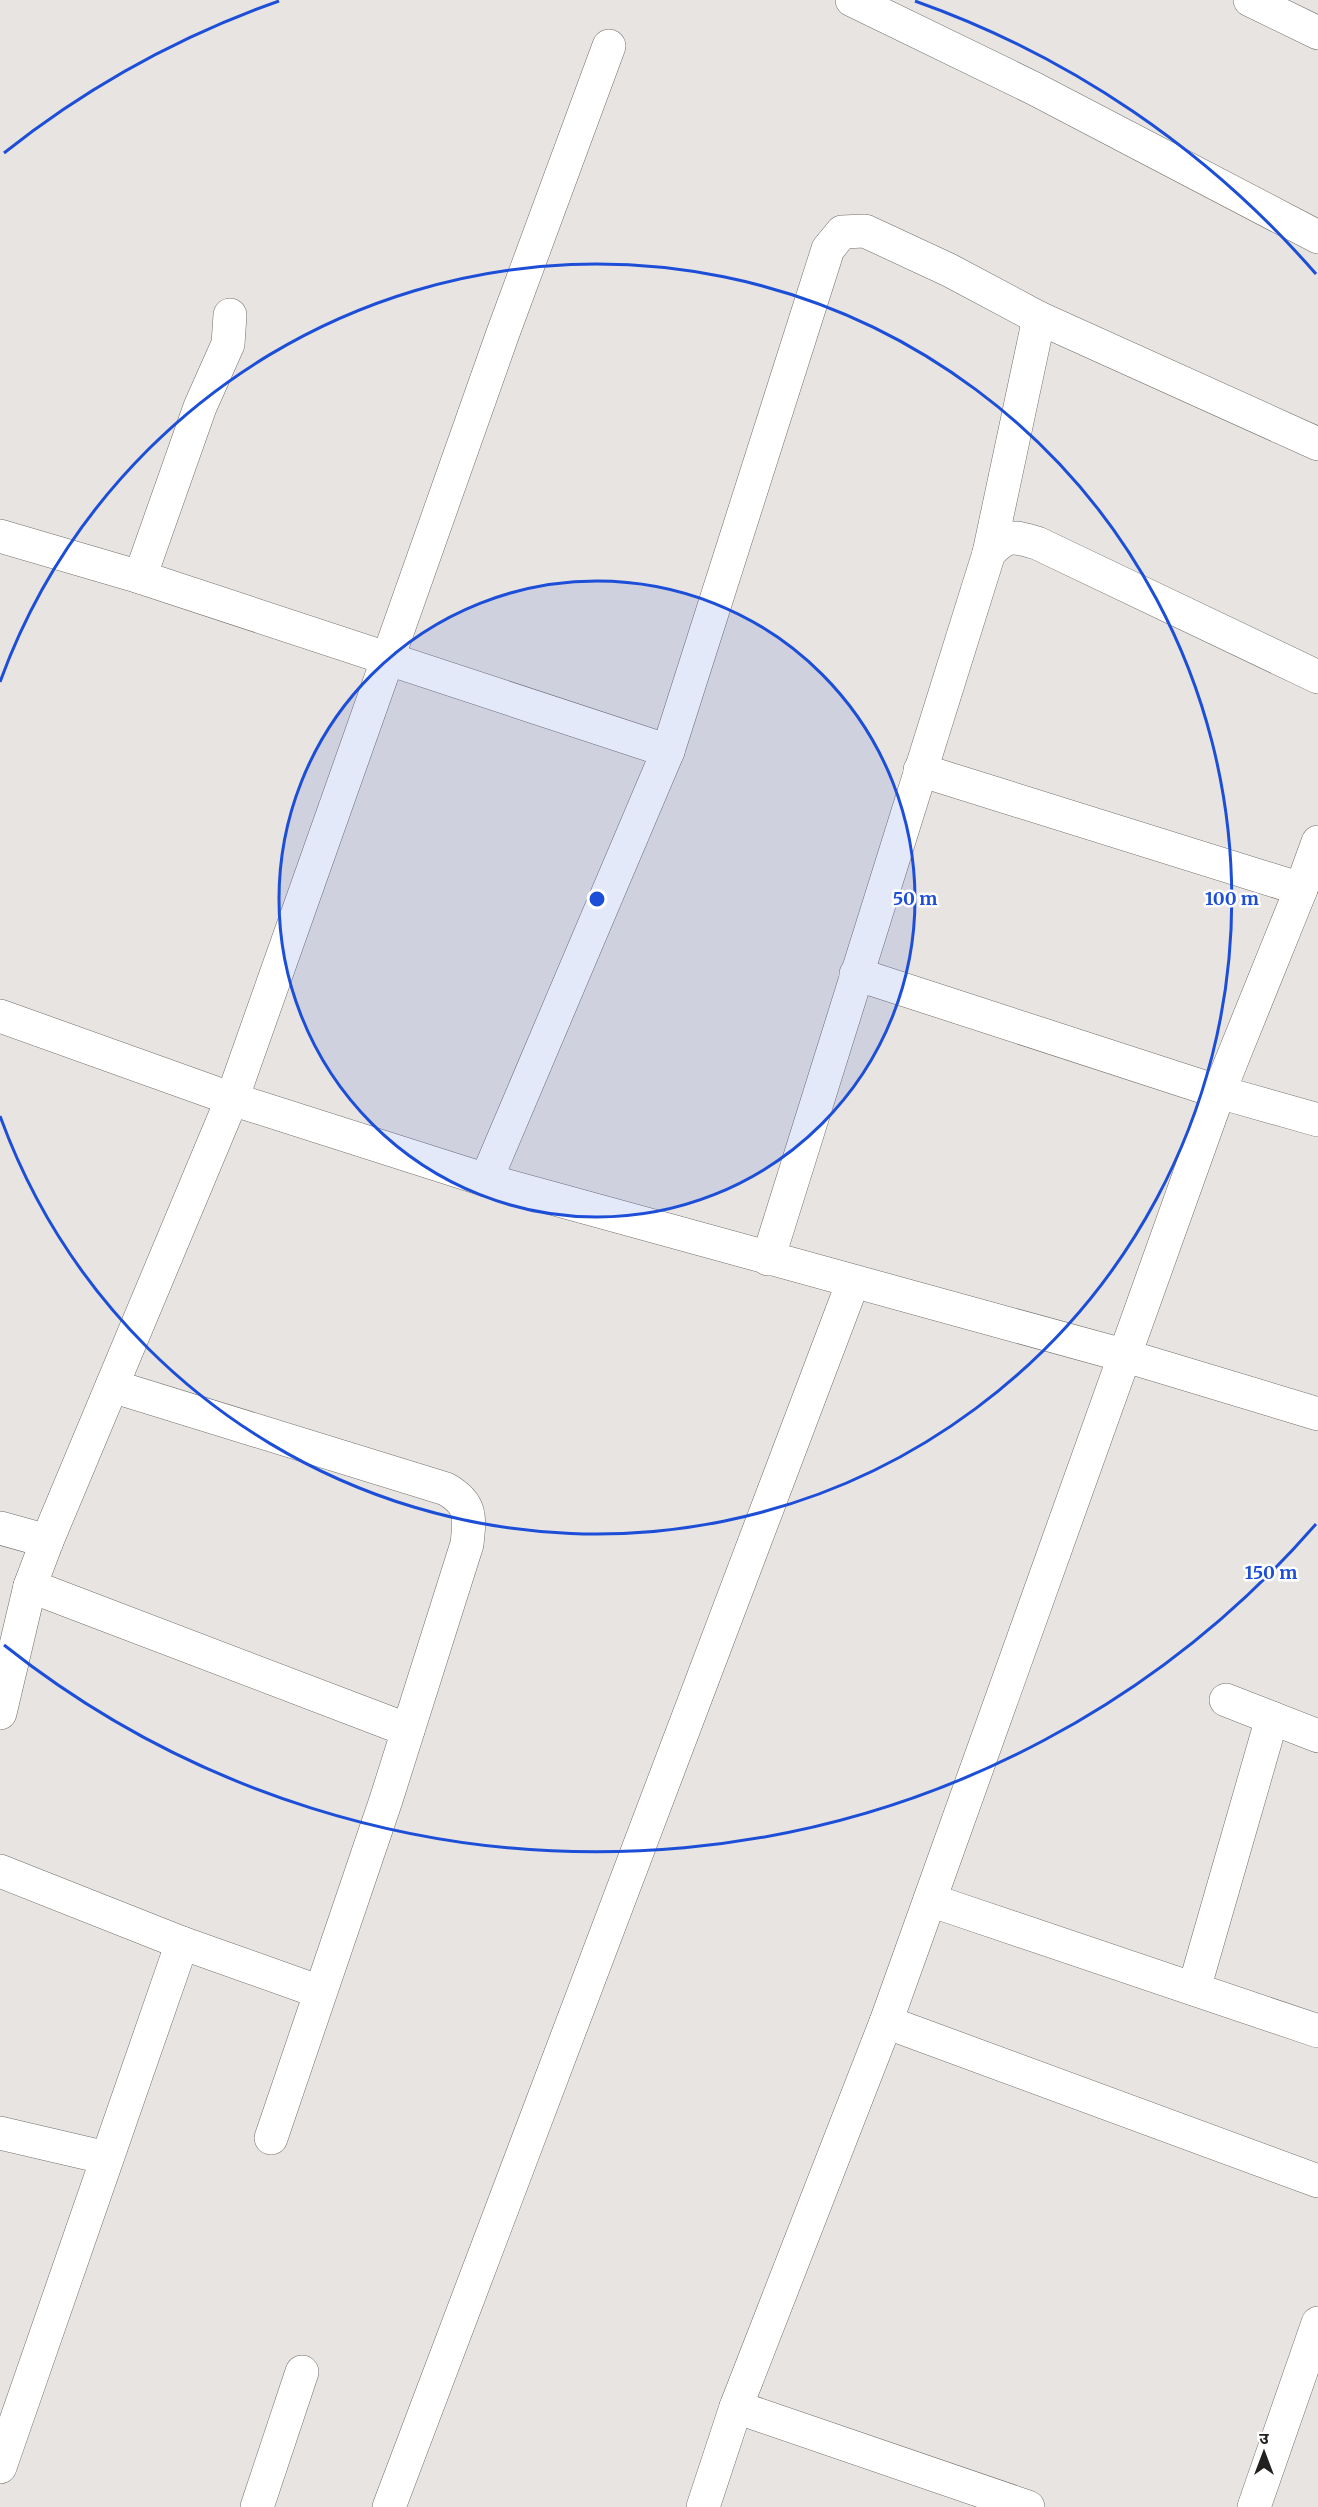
<svg xmlns="http://www.w3.org/2000/svg" width="1318" height="2507" viewBox="0 0 1318 2507" font-family="Merriweather,'Noto Sans Devanagari',serif">
<style>
.lines{fill:none;stroke-linecap:round;stroke-linejoin:round}
.street-casing{stroke:#726f6c;stroke-width:34}
.street{stroke:#fff;stroke-width:33}
.ring{fill:none;stroke:#1d4ed8;stroke-width:3}
.centre{fill:#1d4ed8;stroke:#fff;stroke-width:3}
.ring-label{font-size:18px;text-anchor:middle;font-weight:bold;fill:#1d4ed8;stroke:#fff;stroke-width:5;stroke-linejoin:round;paint-order:stroke}
</style>
<rect width="100%" height="100%" fill="#e7e4e1"/>
<g class="lines">
<!-- street casing -->
<g class="street-casing">
<g id="street">
<polyline points="852,0 1033,88 1318,237"/>
<polyline points="1250,0 1318,33"/>
<polyline points="0,536 140,577 668,751"/>
<polyline points="989,553 1039,318"/>
<polyline points="140,577 200,407 228,344 230,315"/>
<polyline points="920,770 1301,889"/>
<polyline points="856,974 1219,1092 1318,1120"/>
<polyline points="0,1016 232,1099 486,1180 1126,1356 1318,1414"/>
<polyline points="486,1180 668,751 828,249 842,232 865,231 949,270 1039,318 1318,444"/>
<path d="M 768,1259 L 989,553 C 1007,534 1013,536 1037,543 L 1318,677"/>
<path d="M 112,1386 L 446,1489 C 472,1504 470,1517 467,1544 L 386,1800 L 271,2138"/>
<polyline points="0,1528 47,1541"/>
<polyline points="30,1586 408,1730"/>
<polyline points="1226,1700 1318,1736"/>
<polyline points="0,1713 30,1586 47,1541 232,1099 503,333 609,46"/>
<polyline points="0,1871 182,1943 320,1992"/>
<polyline points="930,1900 1318,2031"/>
<polyline points="1194,1989 1272,1718"/>
<polyline points="886,2022 1318,2181"/>
<polyline points="0,2133 107,2158"/>
<polyline points="736,2407 1028,2507"/>
<polyline points="0,2467 182,1943"/>
<polyline points="257,2507 302,2372"/>
<polyline points="389,2507 853,1282"/>
<polyline points="703,2507 736,2407 886,2022 1219,1092 1301,889 1318,842"/>
<polyline points="1254,2507 1318,2323"/>
</g>
</g>
<!-- street -->
<use href="#street" class="street"/>
</g>
<!-- distance rings -->
<circle cx="597" cy="899" r="318" fill="#1d4ed8" fill-opacity=".12"/>
<g class="ring">
<circle cx="597" cy="899" r="318"/>
<path d="M0 682A635 635 0 1 1 0 1116"/>
<path d="M1316 1524A953 953 0 0 1 4 1645M4 153A953 953 0 0 1 279 1M915 1A953 953 0 0 1 1316 274"/>
</g>
<circle cx="597" cy="899" r="9" class="centre"/>
<g class="ring-label">
<text x="915" y="905">50 m</text>
<text x="1232" y="905">100 m</text>
<text x="1271" y="1579">150 m</text>
</g>
<!-- north arrow -->
<g transform="translate(1264 2453)" stroke="#ffffff" stroke-width="4.5" paint-order="stroke">
<path d="M0-4.5L10 22L0 15L-10 22Z" fill="#222120"/>
<text y="-9" font-size="16" font-weight="bold" text-anchor="middle" fill="#222120">उ</text>
</g>
</svg>
